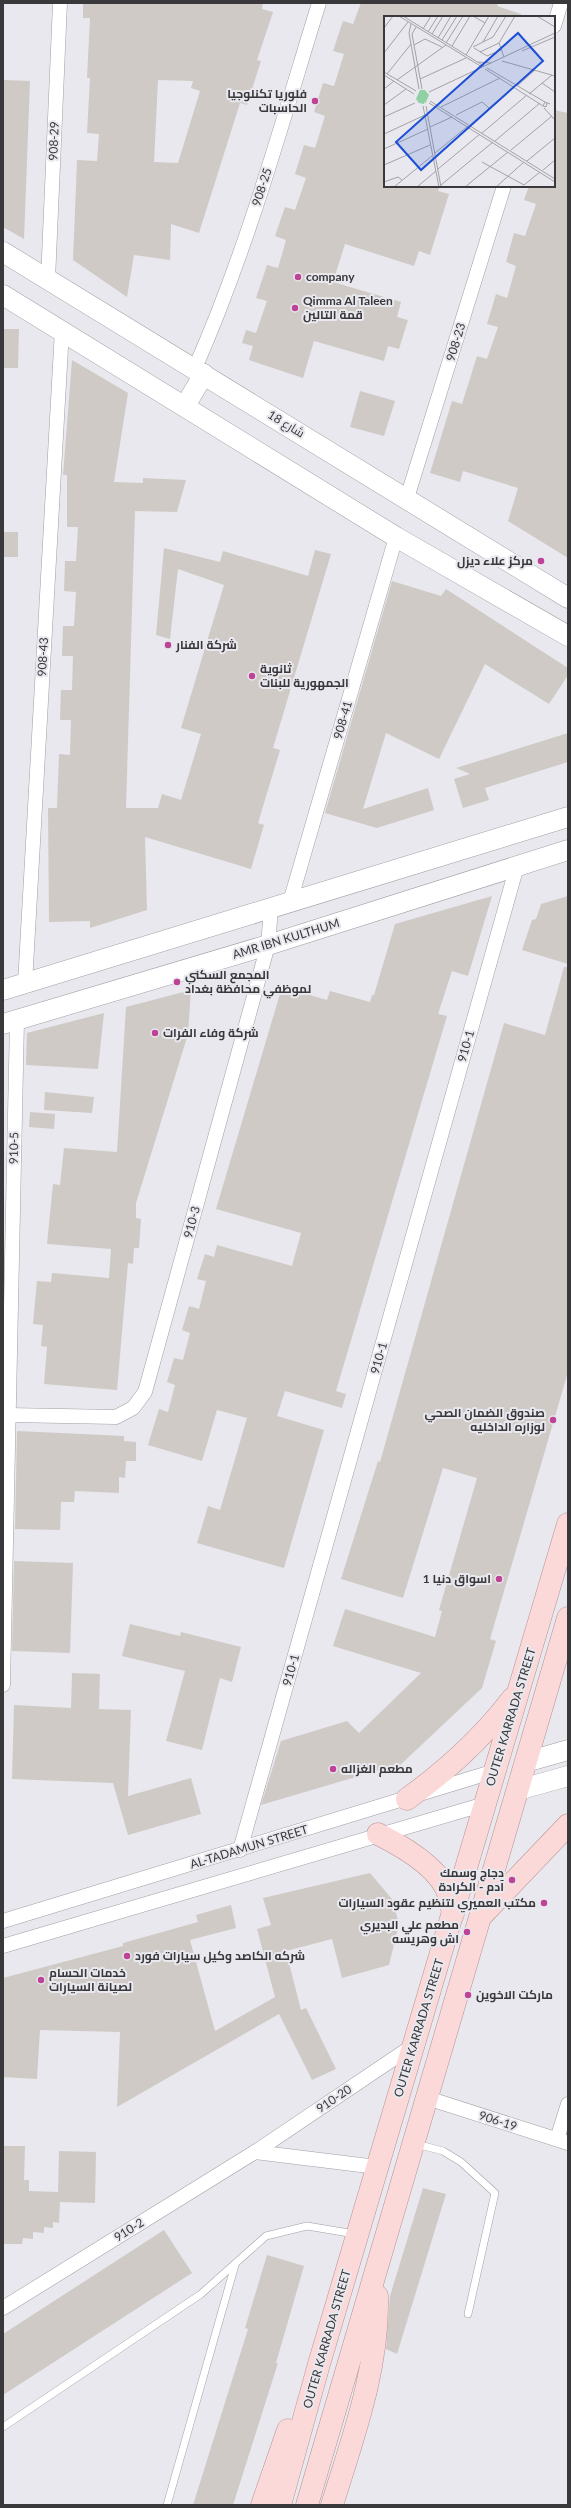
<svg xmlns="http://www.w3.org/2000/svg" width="571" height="2508" viewBox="0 0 571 2508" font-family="Lato,Cairo,sans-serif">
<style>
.building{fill:#cfcac5;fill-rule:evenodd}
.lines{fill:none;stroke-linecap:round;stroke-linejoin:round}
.lane-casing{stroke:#a09fa5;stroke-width:8}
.street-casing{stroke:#a09fa5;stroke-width:15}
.secondary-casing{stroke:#a09fa5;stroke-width:21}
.primary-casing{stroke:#b69091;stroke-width:23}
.lane{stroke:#fff;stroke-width:7}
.street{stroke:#fff;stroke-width:14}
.secondary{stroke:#fff;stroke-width:20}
.primary{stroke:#fcd9d9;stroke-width:22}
.poi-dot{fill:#bd4396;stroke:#e8e8ee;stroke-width:1.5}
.labels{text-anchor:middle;stroke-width:4;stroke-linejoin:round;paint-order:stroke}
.poi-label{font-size:12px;font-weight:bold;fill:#39393b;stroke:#e8e8ee;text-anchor:start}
.street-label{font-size:12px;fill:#39393b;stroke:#e8e8ee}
.inset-road{fill:none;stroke:#a2a2a6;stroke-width:1}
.view{fill:#1d4ed8;fill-opacity:0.15;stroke:#1d4ed8;stroke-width:2}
.inset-edge{fill:none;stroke:#39393b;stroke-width:2}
</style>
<rect width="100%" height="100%" fill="#e8e8ee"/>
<!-- building -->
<g class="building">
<path d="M 83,3 L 263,3 L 262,9 L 273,12 L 257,60 L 261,61 L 247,105 L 240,103 L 199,233 L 171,224 L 170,260 L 134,255 L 127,297 L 73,260 L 77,160 L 97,161 L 99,134 L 87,133 L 90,78 L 87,78 L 90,18 L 83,18 ZM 158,80 L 193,81 L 191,88 L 200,91 L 178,163 L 154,162 Z"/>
<polygon points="361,3 498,3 497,6 521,14 521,17 385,17 385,186 440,186 438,191 449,194 430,255 419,251 414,266 345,244 333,282 401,302 397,317 408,320 399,349 388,346 384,361 314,341 303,378 249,360 253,346 242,343 246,330 256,333 267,301 256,298 267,265 278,268 286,240 275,236 285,207 295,210 306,178 295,174 304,145 315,148 325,116 314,112 323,83 334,86 344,54 333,51 343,21 353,24"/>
<polygon points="3,80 30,81 24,239 3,227"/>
<polygon points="554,110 568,113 568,558 508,521 518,488 463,471 460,482 430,473 452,401 462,404 477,356 487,359 498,327 487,324 496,294 507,298 516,266 506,262 514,233 525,236 536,204 524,200 529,186 554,186"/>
<polygon points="3,329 19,329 18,368 3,368"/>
<polygon points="72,360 128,393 114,482 143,483 143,478 186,480 177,512 135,511 126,808 158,808 162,794 181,800 201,734 181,728 224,585 178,569 170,639 156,635 164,548 220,562 223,551 308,576 315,550 331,554 273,748 280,750 258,823 264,825 251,869 145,837 147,910 90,928 90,921 49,922 48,808 57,808 59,754 70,755 71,720 60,720 61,690 72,690 73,656 62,656 63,626 74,626 76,592 64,591 65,561 76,561 78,527 67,527 67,475 63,475"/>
<polygon points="360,391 395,401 384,436 350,427"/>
<rect x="3" y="532" width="15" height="25"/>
<polygon points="392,581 441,596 446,589 568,668 568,675 549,704 485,664 439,759 386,733 363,809 428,788 434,810 377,828 325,813"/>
<polygon points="568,733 568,762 485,788 489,800 463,808 454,779 470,774 456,768"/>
<polygon points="492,896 468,976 452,971 438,1014 447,1016 336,1391 346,1394 342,1408 285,1391 277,1416 324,1430 284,1568 197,1543 208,1506 220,1510 247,1418 217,1410 202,1461 148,1445 159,1409 168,1412 175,1385 167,1382 174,1358 183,1360 190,1333 182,1330 189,1306 199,1309 206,1281 197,1279 205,1254 214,1257 217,1245 292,1266 301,1233 216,1209 282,987 327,1000 330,991 370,1002 372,995 374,995 395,924"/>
<polygon points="568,896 568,964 522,950 532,920 536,919 541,904"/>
<polygon points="564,967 568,967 568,1372 490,1639 496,1641 482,1688 396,1769 393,1766 261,1805 281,1741 347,1721 359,1733 421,1673 333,1646 345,1609 435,1637 442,1611 439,1610 477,1478 443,1468 403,1598 341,1579 378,1461 380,1462 504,1023 545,1035"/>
<polygon points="191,990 188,1034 136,1203 136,1218 141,1219 139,1248 134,1248 133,1264 128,1263 117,1390 44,1384 47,1347 41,1346 43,1325 33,1324 37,1281 51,1282 52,1273 109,1278 111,1249 47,1244 53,1184 60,1185 64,1148 117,1152 126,1007"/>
<polygon points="104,1013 98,1069 26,1065 27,1033"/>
<polygon points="45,1092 94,1097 92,1113 44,1110"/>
<polygon points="30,1112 55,1114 54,1129 29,1127"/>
<polygon points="17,1431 124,1436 124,1441 136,1442 136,1461 126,1461 125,1478 119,1477 119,1493 75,1491 74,1502 61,1502 60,1530 15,1529"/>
<polygon points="14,1561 73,1563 70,1653 12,1651"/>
<polygon points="130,1624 180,1636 181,1632 241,1647 232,1682 220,1678 202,1750 166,1741 185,1671 122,1656"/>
<polygon points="72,1673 100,1674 99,1709 131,1710 128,1796 191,1778 201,1814 128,1835 113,1783 12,1779 14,1705 71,1708"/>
<polygon points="370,1873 392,1899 399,1924 389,1965 342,1978 332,1939 286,1951 301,2010 306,2008 336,2069 312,2080 279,2014 117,2107 120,2032 40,2030 37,2079 3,2077 3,1978 123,1946 123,1943 198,1922 196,1915 231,1905 236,1928 190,1940 215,2031 275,1997 257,1929 271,1925 263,1898"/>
<polygon points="3,2146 25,2146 24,2180 29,2180 29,2191 58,2192 59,2151 96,2152 95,2203 60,2202 59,2223 53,2222 53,2228 44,2227 44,2233 33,2232 33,2239 23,2238 22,2244 3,2244"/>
<polygon points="423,2188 446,2194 397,2354 386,2349 390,2296"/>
<polygon points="164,2230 192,2273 3,2395 3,2334"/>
<polygon points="267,2255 304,2266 276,2363 278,2363 233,2505 193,2505 248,2329 245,2328"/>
</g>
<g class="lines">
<!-- lane casing -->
<g class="lane-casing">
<g id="lane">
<polyline points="416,2144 443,2151 461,2162 495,2193 468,2314"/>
<polyline points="3,2427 201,2294 266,2236 307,2226 355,2234"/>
<polyline points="167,2505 235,2265"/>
</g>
</g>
<!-- street casing -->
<g class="street-casing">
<g id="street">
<polyline points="554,26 561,3"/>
<polyline points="48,280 60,3"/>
<path d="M 195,368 C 247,250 281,126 319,3"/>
<polyline points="407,498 504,186"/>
<polyline points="290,902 396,537"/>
<polyline points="25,984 62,330"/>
<polyline points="8,1415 116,1417 133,1408 145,1392 268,945 271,908"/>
<polyline points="3,1685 17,1020"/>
<polyline points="240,1850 517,866"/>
<polyline points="3,1921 495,1771"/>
<polyline points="3,1946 485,1804"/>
<polyline points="427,2098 568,2143"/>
<polyline points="557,2139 568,2104"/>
<polyline points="255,2152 377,2167"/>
<polyline points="3,2308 255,2152 414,2045"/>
</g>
</g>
<!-- secondary casing -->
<g class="secondary-casing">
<g id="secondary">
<polyline points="3,252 568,598"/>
<polyline points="3,295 396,537 568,636"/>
<polyline points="185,406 204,374"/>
<polyline points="3,990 568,817"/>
<polyline points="3,1024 268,945 568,850"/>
<polyline points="526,1762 568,1750"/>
<polyline points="518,1790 568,1776"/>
</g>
</g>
<!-- primary casing -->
<g class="primary-casing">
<g id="primary">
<path d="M 407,1799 C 446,1771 484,1736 513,1698"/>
<path d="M 378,1834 C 402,1846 441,1868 449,1896 C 451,1902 452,1908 453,1914"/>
<polyline points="484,1913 568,1825"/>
<polyline points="262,2505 288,2430"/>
<polyline points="280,2505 319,2364 568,1524"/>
<polyline points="307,2505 568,1618"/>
<path d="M 332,2505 C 353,2437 379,2368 377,2296"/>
</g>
</g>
<!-- lane -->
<use href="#lane" class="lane"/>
<!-- street -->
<use href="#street" class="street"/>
<!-- secondary -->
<use href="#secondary" class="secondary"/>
<!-- primary -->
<use href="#primary" class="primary"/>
</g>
<!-- markers -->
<g class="poi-dot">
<circle cx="315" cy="101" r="4"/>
<circle cx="298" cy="277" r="4"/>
<circle cx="295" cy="308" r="4"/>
<circle cx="541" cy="561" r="4"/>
<circle cx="168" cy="645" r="4"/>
<circle cx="252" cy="676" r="4"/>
<circle cx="177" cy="982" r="4"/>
<circle cx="155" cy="1033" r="4"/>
<circle cx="553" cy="1420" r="4"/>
<circle cx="499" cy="1579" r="4"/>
<circle cx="333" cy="1769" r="4"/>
<circle cx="512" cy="1880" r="4"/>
<circle cx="544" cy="1903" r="4"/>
<circle cx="467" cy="1932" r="4"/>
<circle cx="127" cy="1956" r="4"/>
<circle cx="41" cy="1980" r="4"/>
<circle cx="468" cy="1995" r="4"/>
</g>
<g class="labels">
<!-- poi labels -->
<g class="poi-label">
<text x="307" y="98" text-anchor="end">فلوريا تكنلوجيا<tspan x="307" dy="14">الحاسبات</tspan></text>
<text x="306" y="281">company</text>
<text x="303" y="305">Qimma Al Taleen<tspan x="303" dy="14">قمة التالين</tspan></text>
<text x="533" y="565" text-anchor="end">مركز علاء ديزل</text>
<text x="176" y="649">شركة الفنار</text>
<text x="260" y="673">ثانوية<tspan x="260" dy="14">الجمهورية للبنات</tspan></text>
<text x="185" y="979">المجمع السكني<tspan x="185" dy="14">لموظفي محافظة بغداد</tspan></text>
<text x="163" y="1037">شركة وفاء الفرات</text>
<text x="545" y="1417" text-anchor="end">صندوق الضمان الصحي<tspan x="545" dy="14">لوزاره الداخليه</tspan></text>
<text x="491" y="1583" text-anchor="end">اسواق دنيا 1</text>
<text x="341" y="1773">مطعم الغزاله</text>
<text x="504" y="1877" text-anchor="end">دجاج وسمك<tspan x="504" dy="14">آدم - الكرادة</tspan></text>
<text x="536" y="1907" text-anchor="end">مكتب العميري لتنظيم عقود السيارات</text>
<text x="459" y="1929" text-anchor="end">مطعم علي البديري<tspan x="459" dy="14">اش وهريسه</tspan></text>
<text x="135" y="1960">شركه الكاصد وكيل سيارات فورد</text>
<text x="49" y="1977">خدمات الحسام<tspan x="49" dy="14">لصيانة السيارات</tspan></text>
<text x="476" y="1999">ماركت الاخوين</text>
</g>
<!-- street labels -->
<g class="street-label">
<text transform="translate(54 141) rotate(-88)" y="4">908-29</text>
<text transform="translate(262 187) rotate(-72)" y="4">908-25</text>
<text transform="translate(456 342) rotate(-73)" y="4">908-23</text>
<text transform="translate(286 424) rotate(31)" y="4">شارع 18</text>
<text transform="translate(43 657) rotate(-87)" y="4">908-43</text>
<text transform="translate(343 720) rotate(-74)" y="4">908-41</text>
<text transform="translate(286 939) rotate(-17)" y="4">AMR IBN KULTHUM</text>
<text transform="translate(466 1046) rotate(-74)" y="4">910-1</text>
<text transform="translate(14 1148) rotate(-89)" y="4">910-5</text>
<text transform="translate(192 1222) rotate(-75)" y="4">910-3</text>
<text transform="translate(379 1358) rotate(-74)" y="4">910-1</text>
<text transform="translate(291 1670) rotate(-74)" y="4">910-1</text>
<text transform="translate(511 1717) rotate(-73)" y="4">OUTER KARRADA STREET</text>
<text transform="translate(249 1847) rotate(-17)" y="4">AL-TADAMUN STREET</text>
<text transform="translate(419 2028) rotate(-73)" y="4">OUTER KARRADA STREET</text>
<text transform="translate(334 2099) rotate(-34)" y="4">910-20</text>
<text transform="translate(498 2121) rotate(18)" y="4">906-19</text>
<text transform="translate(129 2230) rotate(-32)" y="4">910-2</text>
<text transform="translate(327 2339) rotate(-74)" y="4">OUTER KARRADA STREET</text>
</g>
</g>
<!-- overview -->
<g transform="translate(384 16)">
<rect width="171" height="171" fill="#e8e8ee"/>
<path d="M 36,74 L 41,74 L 45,79 L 41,88 L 40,85 L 40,88 L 35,87 L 32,83 Z" fill="#8fd1a3"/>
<path class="inset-road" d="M 15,0 L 98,51M 19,0 L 100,50M 89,0 L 101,7M 153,0 L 171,11M 27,8 L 25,17 L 35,73M 32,11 L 28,18 L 38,73M 0,12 L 9,0M 39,13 L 47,0M 44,16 L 54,0M 48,18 L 59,0M 54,22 L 67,0M 58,24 L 73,0M 99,26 L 114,0M 62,27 L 79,0M 115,27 L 120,41M 30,29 L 41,23 L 58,31M 68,30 L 86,0M 89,31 L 109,21 L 122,0M 90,32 L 103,40 L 117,34M 138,35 L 171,21M 96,36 L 115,27 L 131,0M 0,37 L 24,6M 82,39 L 105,0M 118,45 L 171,60M 94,46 L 107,47M 103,52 L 161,86M 101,53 L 159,90M 0,56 L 32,75M 3,58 L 27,28M 0,59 L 30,78M 36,63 L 82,42M 13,64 L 62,29M 158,67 L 171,76M 133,70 L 151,54M 0,73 L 10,65M 45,76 L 171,17M 145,78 L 168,59M 46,85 L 171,163M 45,87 L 171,166M 163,87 L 162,91 L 159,90 L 161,86 L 166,88M 0,89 L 22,73M 39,90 L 55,171M 42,90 L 57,171M 57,91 L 116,62M 160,92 L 171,104M 72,99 L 98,86 L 105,92M 0,101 L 31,87M 86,109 L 130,70M 46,111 L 68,101M 98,117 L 143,79M 0,118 L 41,99M 111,125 L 156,87M 0,133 L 44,113M 127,134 L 168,100M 51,137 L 84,110M 143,145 L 171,122M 98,146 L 140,169 L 156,156M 0,149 L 46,129M 54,153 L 96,118M 159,154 L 171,144M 0,166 L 14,161 L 18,164M 57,169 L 109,126M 10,171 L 48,140M 33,171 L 52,155M 81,171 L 124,136M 112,171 L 140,146"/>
<path class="view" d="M 134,17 L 159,45 L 37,154 L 12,126 Z"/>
<rect width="171" height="171" class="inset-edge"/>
</g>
<!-- border -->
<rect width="571" height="2508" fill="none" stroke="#39393b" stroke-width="8"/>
</svg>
